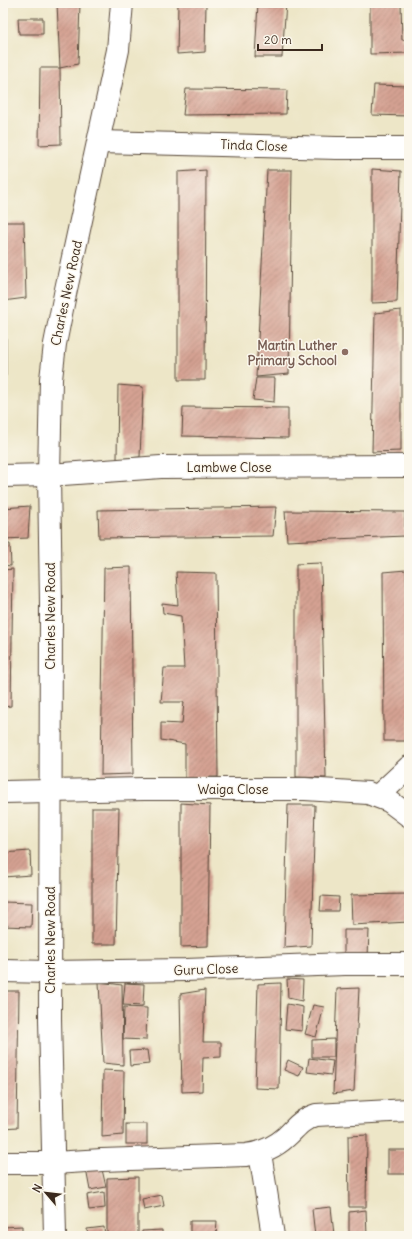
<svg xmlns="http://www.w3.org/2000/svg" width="412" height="1239" viewBox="0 0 412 1239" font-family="Delius,sans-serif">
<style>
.building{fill:url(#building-hatch)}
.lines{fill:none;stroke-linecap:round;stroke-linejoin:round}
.minor-casing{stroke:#564637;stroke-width:24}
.minor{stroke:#fff;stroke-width:22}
.education-dot{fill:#8d6e63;stroke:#fbf7ec;stroke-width:1.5}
.labels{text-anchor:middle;stroke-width:3;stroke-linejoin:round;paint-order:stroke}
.street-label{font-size:13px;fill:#3b2a1e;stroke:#fbf7ec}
.education-label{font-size:13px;font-weight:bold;fill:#785e54;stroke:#fbf7ec;text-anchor:end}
</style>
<defs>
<pattern id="building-hatch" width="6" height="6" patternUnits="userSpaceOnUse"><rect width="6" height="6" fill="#d5a293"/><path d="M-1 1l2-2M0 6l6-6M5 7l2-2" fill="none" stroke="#ae8477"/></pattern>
</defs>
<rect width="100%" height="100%" fill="#fbf7ec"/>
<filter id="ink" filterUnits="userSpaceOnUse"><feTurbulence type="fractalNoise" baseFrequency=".025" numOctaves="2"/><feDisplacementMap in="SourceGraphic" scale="8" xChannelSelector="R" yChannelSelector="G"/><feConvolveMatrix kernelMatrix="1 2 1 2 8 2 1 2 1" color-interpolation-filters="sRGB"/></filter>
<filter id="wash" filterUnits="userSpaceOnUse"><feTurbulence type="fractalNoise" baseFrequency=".012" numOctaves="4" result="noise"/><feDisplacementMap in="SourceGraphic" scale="16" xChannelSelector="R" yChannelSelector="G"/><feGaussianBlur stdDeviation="0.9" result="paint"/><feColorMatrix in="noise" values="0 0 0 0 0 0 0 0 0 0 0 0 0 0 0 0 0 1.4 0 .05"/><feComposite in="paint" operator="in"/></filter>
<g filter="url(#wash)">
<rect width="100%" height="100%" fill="#ede6c7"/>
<g id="blocks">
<!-- building -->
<g class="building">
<polygon points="57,3 80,3 78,64 60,68"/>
<polygon points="178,3 206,3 205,52 177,54"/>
<polygon points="258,3 286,3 282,57 255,57"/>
<polygon points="370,3 401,3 402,40 409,39 409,53 370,54"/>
<polygon points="18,18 43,18 43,34 19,34"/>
<polygon points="40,68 60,68 61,144 39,145"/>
<polygon points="374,85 409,86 409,116 372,115"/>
<polygon points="186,89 287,90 286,114 183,115"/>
<polygon points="372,169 401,171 397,302 372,303"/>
<polygon points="206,170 205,380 178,380 178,172"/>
<polygon points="267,170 292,170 289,374 256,377"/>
<polygon points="4,222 24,222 26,298 3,301"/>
<polygon points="3,310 6,310 6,376 3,375"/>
<polygon points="401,310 401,451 372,452 375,313"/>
<polygon points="256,378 275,378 274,402 253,400"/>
<polygon points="118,385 143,387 140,457 117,459"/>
<polygon points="183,407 288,408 288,438 182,436"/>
<polygon points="30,506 28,538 3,539 3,508"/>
<polygon points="276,507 273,536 99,538 98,510"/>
<polygon points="285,511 405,512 405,536 287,541"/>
<polygon points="3,544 10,544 11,566 3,565"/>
<polygon points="321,563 326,778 296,777 296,564"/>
<polygon points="131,567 133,774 101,775 104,568"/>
<polygon points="13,569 11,706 3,707 3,570"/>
<polygon points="406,570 409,679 409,741 384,741 383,572"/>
<polygon points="176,572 216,573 218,777 185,778 185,744 161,740 161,723 182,724 184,702 161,702 164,668 184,668 181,616 163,613 162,603 178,605"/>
<polygon points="181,803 210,805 208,946 181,947"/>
<polygon points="288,805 315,805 311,946 284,948"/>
<polygon points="92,808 119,808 116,944 92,944"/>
<polygon points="30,851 31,875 3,877 3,853"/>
<polygon points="409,894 409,922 352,925 351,895"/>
<polygon points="321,896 339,897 338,911 320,911"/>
<polygon points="3,902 32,903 31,927 3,926"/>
<polygon points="344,930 369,930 368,957 344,957"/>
<polygon points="287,979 303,980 302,1001 288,998"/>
<polygon points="99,982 122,985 123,1065 103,1063"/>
<polygon points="125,983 144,984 143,1006 123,1005"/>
<polygon points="281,983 279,1089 255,1088 258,984"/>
<polygon points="359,988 354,1091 333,1094 337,989"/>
<polygon points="205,990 203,1042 221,1042 221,1057 203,1058 202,1091 182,1092 180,994"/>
<polygon points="3,991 19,991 17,1128 3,1129"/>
<polygon points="287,1004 303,1007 302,1031 285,1029"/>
<polygon points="313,1005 324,1007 316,1037 305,1034"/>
<polygon points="124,1007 147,1008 146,1040 123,1039"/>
<polygon points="334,1039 334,1057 312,1057 312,1040"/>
<polygon points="147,1050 149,1064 130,1066 129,1051"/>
<polygon points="309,1058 333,1061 331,1075 307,1072"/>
<polygon points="288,1060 303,1067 299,1076 284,1070"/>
<polygon points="103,1070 124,1071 123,1135 102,1137"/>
<rect x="126" y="1124" width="21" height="20"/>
<polygon points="367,1135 366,1207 349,1207 348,1136"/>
<rect x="388" y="1150" width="21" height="24"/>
<polygon points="101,1165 106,1187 90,1190 86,1169"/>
<polygon points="138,1177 138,1236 107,1236 107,1178"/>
<polygon points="104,1192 105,1208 89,1210 87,1195"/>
<polygon points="162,1195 164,1206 144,1210 142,1199"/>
<polygon points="331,1207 334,1235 315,1236 312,1209"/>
<polygon points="366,1210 367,1236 349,1236 349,1212"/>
<polygon points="190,1221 217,1221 216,1236 190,1236"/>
<polygon points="22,1226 22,1236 3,1236 3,1227"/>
<polygon points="104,1227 105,1236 88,1236 87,1229"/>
<polygon points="162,1230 162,1236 142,1236 142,1231"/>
</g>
</g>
</g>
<g filter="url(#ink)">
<use href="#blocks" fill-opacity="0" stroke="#564637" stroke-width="1"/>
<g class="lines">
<!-- minor casing -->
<g class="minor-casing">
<g id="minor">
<polyline points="99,142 337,148 409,148"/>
<polyline points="3,476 49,475 161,467 409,466"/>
<polyline points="3,792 144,789 305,789 368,793 389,801 409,816"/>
<polyline points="378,796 409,767"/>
<polyline points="3,971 50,972 185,970 345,964 409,964"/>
<polyline points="260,1153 273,1236"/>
<path d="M 3,1163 L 54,1163 L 102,1160 L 246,1155 C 261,1153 274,1148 286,1137 C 298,1126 299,1121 316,1115 L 409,1110"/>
<polyline points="55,1236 50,1019 51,604 49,475 51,379 55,344 65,294 118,50 122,3"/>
</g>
</g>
<!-- minor -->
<use href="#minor" class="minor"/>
</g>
</g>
<!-- markers -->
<circle class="education-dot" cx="345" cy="352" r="4"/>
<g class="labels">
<!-- street labels -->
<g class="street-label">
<text transform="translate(254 145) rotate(2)" y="5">Tinda Close</text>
<text transform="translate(66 293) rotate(-78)" y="5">Charles New Road</text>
<text x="229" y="472">Lambwe Close</text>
<text transform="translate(50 616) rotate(-90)" y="5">Charles New Road</text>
<text x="233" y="794">Waiga Close</text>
<text transform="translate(50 940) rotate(-90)" y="5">Charles New Road</text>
<text transform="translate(206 969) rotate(-2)" y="5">Guru Close</text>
</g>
<!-- education labels -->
<g class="education-label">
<text x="337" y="350">Martin Luther<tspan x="337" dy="15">Primary School</tspan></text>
</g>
</g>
<!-- margin -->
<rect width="412" height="1239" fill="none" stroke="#fbf7ec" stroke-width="16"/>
<!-- north arrow -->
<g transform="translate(46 1193) rotate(298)" stroke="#fbf7ec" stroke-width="3" paint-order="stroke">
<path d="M0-3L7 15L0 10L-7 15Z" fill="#3b2a1e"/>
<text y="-6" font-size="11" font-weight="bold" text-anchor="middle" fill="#3b2a1e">N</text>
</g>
<!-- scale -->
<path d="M258 44v6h64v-6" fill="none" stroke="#3b2a1e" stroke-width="2"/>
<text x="264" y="44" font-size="12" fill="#3b2a1e" stroke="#fbf7ec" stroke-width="3" paint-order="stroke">20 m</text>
</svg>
